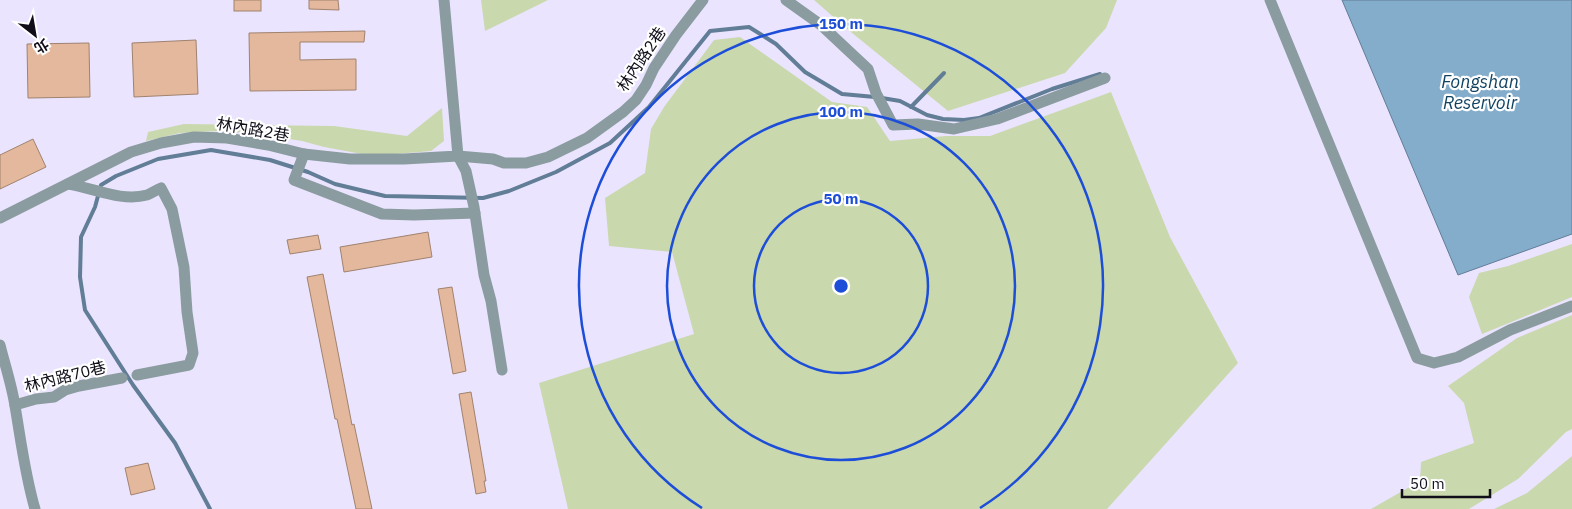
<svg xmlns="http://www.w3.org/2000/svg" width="1572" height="509" viewBox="0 0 1572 509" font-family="'IBM Plex Sans','Noto Sans TC',sans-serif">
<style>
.green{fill:#cad8ae}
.water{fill:#84adcc;stroke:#627d96}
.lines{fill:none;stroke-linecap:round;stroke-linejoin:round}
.stream{stroke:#627d96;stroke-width:4}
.building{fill:#e4b89c;stroke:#a0826f}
.minor{stroke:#8a9c9f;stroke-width:11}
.ring{fill:none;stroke:#1d4ed8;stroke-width:2.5}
.labels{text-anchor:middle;stroke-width:4.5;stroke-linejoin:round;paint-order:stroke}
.street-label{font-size:16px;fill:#110e19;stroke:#fff}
.water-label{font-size:18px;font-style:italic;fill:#104262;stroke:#fff}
.centre{fill:#1d4ed8;stroke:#fff;stroke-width:2.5}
.ring-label{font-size:15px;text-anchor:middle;font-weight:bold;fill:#1d4ed8;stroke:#fff;stroke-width:4.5;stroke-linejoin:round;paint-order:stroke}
</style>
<rect width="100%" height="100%" fill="#eae4ff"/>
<!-- green -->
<g class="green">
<polygon points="481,0 548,0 485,31"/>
<polygon points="814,0 1117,0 1106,28 1065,73 948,111 846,28"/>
<polygon points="740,37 832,102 867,107 890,141 946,136 990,136 1111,92 1170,237 1238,363 1107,509 568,509 539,383 694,334 672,252 609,246 605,198 645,173 651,129 664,107 714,40"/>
<polygon points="442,108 444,141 431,151 373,156 324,147 302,141 259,134 219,131 180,133 146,141 148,132 184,124 334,126 407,136"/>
<polygon points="1572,244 1572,297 1482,334 1469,297 1479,273 1508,266"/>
<polygon points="1572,315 1572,429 1566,432 1518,479 1469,509 1371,509 1420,481 1421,462 1474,443 1464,403 1448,386 1517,338"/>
<polygon points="1572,456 1572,509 1494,509 1527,493"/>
</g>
<!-- water -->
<polygon class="water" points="1342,0 1572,0 1572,234 1458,275"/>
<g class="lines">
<!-- stream -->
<g class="stream">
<polyline points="882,98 900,101 927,115 943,119 964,120 979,118 1052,89 1100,74"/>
<polyline points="911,107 944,73"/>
<polyline points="210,509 175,443 133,385 85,310 80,277 81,237 95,207 101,185 116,176 158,159 211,150 270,160 308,172 335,184 385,196 483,198 509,191 556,172 610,143 649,107 710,31 749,27 776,44 805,72 842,94 875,97"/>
</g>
</g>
<!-- building -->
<g class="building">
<rect x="234" y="0" width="27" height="11"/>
<polygon points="309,0 338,0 339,10 309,9"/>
<polygon points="365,31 364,42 300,42 300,60 356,59 356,90 250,91 249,33"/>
<polygon points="196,40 198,94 134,97 132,43"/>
<polygon points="89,43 90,97 28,98 27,44"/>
<polygon points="33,139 46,167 0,189 0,155"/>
<polygon points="428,232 432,257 344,272 340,247"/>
<polygon points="318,235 321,249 290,254 287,240"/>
<polygon points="323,274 352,425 354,424 372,509 356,509 337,419 335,419 307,277"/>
<polygon points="452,287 466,371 453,374 438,289"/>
<polygon points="471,392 486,481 484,481 486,492 476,494 459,394"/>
<polygon points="148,463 155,489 131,495 125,468"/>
</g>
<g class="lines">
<!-- minor -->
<g class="minor">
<polyline points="786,0 821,25 868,69 876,93 893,125 918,124 954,129 997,119 1105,78"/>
<polyline points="1270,0 1417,358 1434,363 1458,357 1510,330 1572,306"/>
<polyline points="304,154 294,180 382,214 414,215 475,213"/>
<polyline points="458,156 493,159 504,163 526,163 548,157 587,138 623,112 636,100 646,85 654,68 676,35 703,0"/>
<polyline points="458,156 466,171 474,207 484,275 491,301 502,370"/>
<path d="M 68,184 C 94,188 121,202 147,195 C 152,193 156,190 161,188 L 172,209 L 184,267 L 187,312 L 193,353 L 189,365 L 137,375"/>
<polyline points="0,218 131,152 161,143 194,137 227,138 268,145 304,154 350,159 404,159 458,156 444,0"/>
<path d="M 0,345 C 5,365 12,386 15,406 C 21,441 25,475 35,509"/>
<polyline points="15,405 36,399 54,397 65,390 79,386 122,378"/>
</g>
</g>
<!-- distance rings -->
<g class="ring">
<circle cx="841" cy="286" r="87"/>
<circle cx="841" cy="286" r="174"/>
<path d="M702 508A262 262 0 1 1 980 508"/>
</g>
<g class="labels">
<!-- street labels -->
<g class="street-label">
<text transform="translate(641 59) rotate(-56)" y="6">林內路2巷</text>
<text transform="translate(253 129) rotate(10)" y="6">林內路2巷</text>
<text transform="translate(65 376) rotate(-14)" y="6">林內路70巷</text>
</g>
<!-- water labels -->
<g class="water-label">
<text x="1480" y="88">Fongshan<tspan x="1480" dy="21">Reservoir</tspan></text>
</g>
</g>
<circle cx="841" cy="286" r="8" class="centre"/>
<g class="ring-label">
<text x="841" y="29">150 m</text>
<text x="841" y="117">100 m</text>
<text x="841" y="204">50 m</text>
</g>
<!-- north arrow -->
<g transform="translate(35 35) rotate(149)" stroke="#ffffff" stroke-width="4" paint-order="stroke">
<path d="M0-4L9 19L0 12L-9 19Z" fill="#110e19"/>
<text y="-8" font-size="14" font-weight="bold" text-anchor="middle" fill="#110e19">北</text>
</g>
<!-- scale -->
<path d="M1402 489v8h88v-8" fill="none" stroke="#110e19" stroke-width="2.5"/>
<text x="1410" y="489" font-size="15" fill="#110e19" stroke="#ffffff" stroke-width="4" paint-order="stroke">50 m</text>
</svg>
